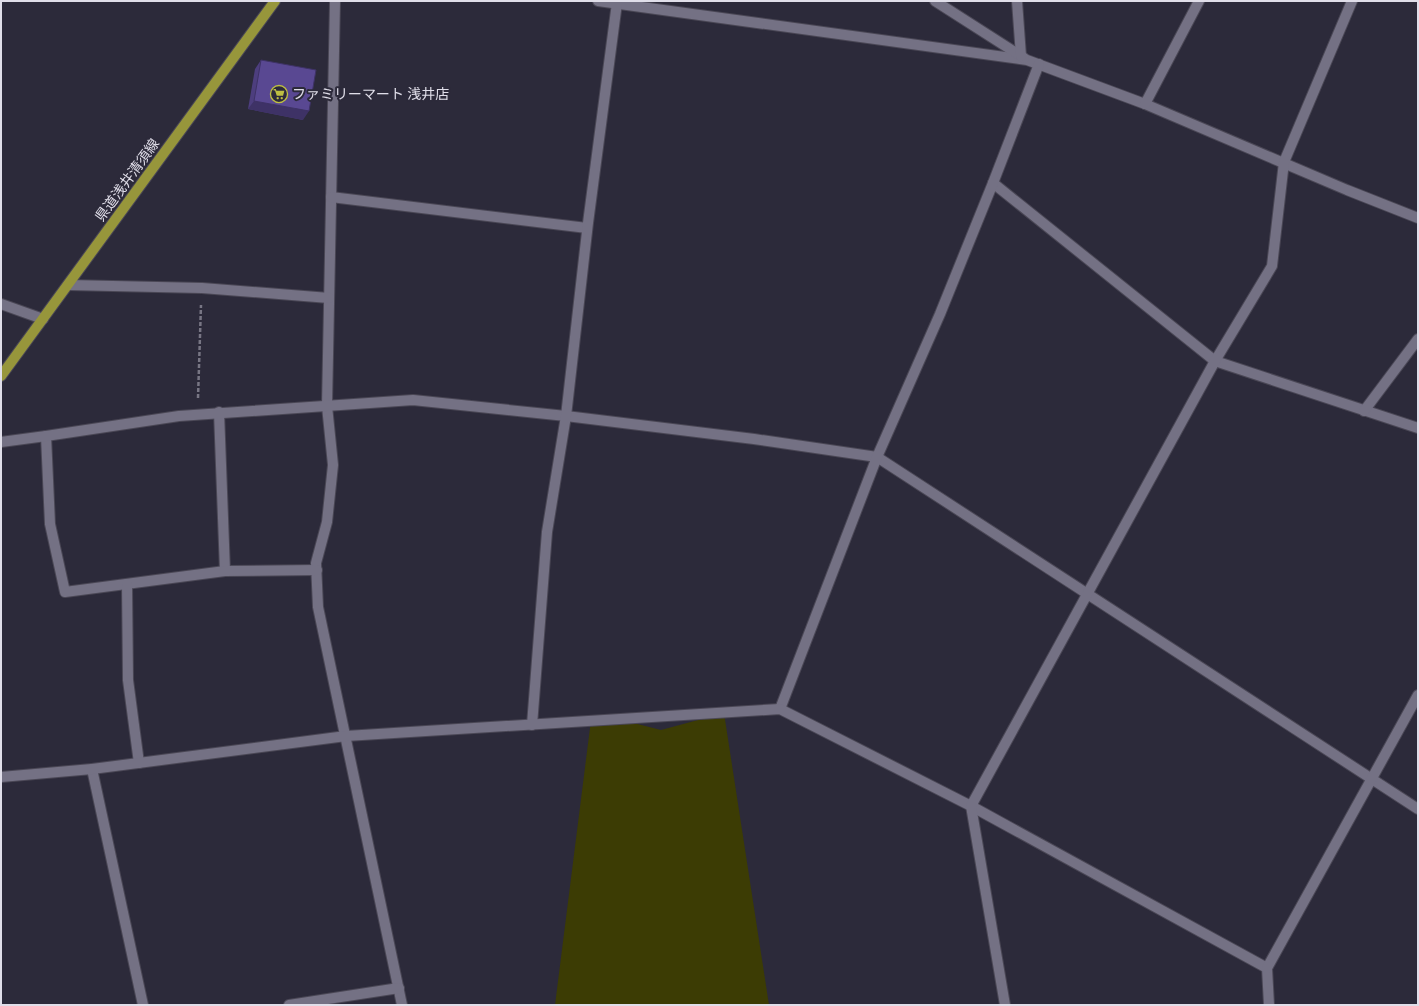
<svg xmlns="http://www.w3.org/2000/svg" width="1419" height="1006" viewBox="0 0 1419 1006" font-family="'IBM Plex Sans','Noto Sans JP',sans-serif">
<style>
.green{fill:#3c3c04}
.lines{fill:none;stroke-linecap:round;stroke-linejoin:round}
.minor-casing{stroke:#4a4755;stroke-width:12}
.major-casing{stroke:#4a4755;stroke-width:12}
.path{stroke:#787684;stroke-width:2.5;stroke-dasharray:4 2;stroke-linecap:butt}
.minor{stroke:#747184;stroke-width:10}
.major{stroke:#97963b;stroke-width:10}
.wall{fill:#4d3e7e}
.shaded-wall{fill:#3e3266}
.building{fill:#594892;stroke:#3e3266}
.labels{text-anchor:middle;stroke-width:4;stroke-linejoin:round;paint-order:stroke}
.poi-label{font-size:14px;fill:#e0dee9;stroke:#2c2a3a;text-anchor:start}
.street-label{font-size:14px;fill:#e0dee9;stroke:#2c2a3a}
</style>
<rect width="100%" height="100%" fill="#2c2a3a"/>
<!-- green -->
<polygon class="green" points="724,713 769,1005 555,1005 591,720 602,715 661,730"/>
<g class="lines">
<!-- minor casing -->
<g class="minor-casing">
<g id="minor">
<polyline points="335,1 327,406 333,465 327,522 316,563 318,607 402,1005"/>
<polyline points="598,1 1027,60 1145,104 1347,190 1418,218"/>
<polyline points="935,1 1024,58"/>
<polyline points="1017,1 1021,56"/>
<polyline points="1145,104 1199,1"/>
<polyline points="993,183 1215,361 1418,428"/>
<polyline points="331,197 587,228"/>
<polyline points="68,285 202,288 329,298"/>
<polyline points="1,304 43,319"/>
<polyline points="1364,411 1418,339"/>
<polyline points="219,412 225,571"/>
<polyline points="46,436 50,524 65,592 225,571 317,570"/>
<polyline points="1,442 46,436 179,416 413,400 566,416 754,439 877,457 1418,809"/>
<polyline points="127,584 128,680 139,763"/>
<polyline points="780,709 877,457 940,314 993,183 1039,64"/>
<polyline points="532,725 547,532 566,416 588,223 617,3"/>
<polyline points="92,769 143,1005"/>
<polyline points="1,777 92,769 346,736 780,709 971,806 1267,968 1269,1005"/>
<polyline points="1267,968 1418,695"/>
<polyline points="289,1005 399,988"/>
<polyline points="1005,1005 971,806 1215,361 1272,266 1284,162 1352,1"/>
</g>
</g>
<!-- major casing -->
<g class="major-casing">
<polyline id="major" points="1,376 275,1"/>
</g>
<!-- path -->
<polyline class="path" points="198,398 201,305"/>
<!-- minor -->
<use href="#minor" class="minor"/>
<!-- major -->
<use href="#major" class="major"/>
</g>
<!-- wall -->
<polygon class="wall" points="261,60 303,120 248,109 255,69"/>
<!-- shaded-wall -->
<polygon class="shaded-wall" points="254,101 309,111 303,120 248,109"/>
<!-- building -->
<polygon class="building" points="261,60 316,70 309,111 254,101"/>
<!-- icons -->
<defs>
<g id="supermarket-ring" transform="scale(0.9)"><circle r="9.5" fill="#2c2a3a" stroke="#bebf42" stroke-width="1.5"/><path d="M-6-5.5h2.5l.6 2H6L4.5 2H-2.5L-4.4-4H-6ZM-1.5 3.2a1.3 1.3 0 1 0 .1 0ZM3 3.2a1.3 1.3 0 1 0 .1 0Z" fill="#bebf42"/></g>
</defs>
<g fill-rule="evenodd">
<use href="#supermarket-ring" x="279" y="94"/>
</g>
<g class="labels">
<!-- poi labels -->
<g class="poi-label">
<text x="292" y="99">ファミリーマート 浅井店</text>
</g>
<!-- street labels -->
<g class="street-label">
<text transform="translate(127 180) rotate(-54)" y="5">県道浅井清須線</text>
</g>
</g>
<!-- border -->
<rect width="1419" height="1006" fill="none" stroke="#e0dee9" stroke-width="4"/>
</svg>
